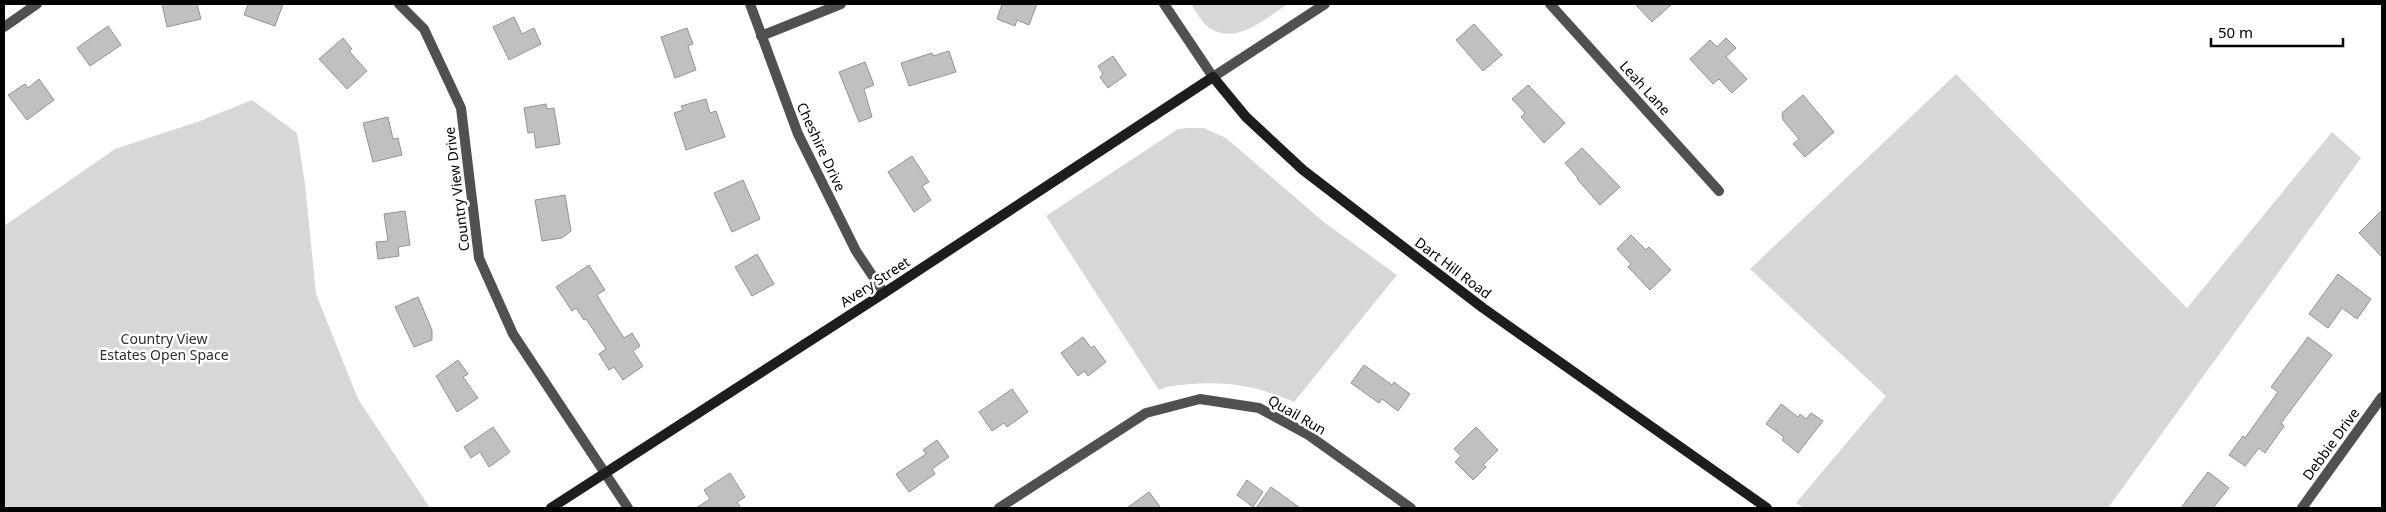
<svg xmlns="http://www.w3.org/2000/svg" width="2386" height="512" viewBox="0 0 2386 512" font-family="'Noto Sans',sans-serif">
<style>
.green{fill:#d7d7d7}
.building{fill:#c0c0c0;stroke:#949494}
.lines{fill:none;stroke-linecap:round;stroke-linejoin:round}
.minor{stroke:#505050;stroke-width:10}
.tertiary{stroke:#505050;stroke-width:10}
.secondary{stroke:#1d1d1d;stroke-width:10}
.labels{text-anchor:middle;stroke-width:5;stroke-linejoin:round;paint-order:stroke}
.street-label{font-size:14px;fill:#000;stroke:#fff}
.park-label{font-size:14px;fill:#2e2e2e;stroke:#fff}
</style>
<rect width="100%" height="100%" fill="#fff"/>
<!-- green -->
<g class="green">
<path d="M 1191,4 L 1288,4 C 1266,18 1234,48 1207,26 C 1201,21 1196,11 1191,4 Z"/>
<polygon points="1956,74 2187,308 2332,132 2361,158 2108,508 1804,508 1796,503 1886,396 1750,269"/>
<polygon points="252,100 297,133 305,184 316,294 358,399 430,508 4,508 4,226 115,149 200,121"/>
<path d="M 1188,128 L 1204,128 L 1226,138 L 1325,223 L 1397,275 L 1294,402 C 1248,382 1215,380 1166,387 L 1159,390 L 1046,216 L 1178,129 Z"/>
</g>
<!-- building -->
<g class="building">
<polygon points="162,4 197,4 201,19 167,27"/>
<polygon points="248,4 283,4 275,26 244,15"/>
<polygon points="1002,4 1037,4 1029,25 1017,20 1015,26 997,19"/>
<polygon points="1635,4 1672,4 1652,22"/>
<polygon points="514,17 522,34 534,28 541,44 509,60 493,27"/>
<polygon points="1474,24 1502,55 1483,71 1456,40"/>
<polygon points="108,26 121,45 90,66 77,48"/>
<polygon points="687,28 693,44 688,46 696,70 675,78 661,37"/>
<polygon points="343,38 352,49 349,51 367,71 347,89 319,59"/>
<polygon points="1726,38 1736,48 1726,57 1747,79 1732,93 1719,79 1713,84 1690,59 1710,40 1717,47"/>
<polygon points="949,51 956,72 909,86 901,63 932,53 933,56"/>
<polygon points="1113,56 1126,75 1108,88 1100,77 1103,74 1098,66"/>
<polygon points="865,62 874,85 864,89 872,117 859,122 839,72"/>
<polygon points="39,79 54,100 27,120 8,95 25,84 28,88"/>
<polygon points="1528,85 1565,123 1544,143 1521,117 1525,113 1512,99"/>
<polygon points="1803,95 1834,132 1805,157 1793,144 1799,139 1783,120 1782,113"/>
<polygon points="706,99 710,113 716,111 725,137 686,150 674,113 683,110 681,106"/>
<polygon points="546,104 547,109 554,108 560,144 536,148 534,132 528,133 524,108"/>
<polygon points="388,117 393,139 398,138 402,155 373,162 363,123"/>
<polygon points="1582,148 1620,187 1600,205 1577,179 1578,178 1565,163"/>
<polygon points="912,156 929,182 922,186 931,200 914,212 888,172"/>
<polygon points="743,180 760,219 732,232 714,193"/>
<polygon points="565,195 571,231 562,238 542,241 535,200"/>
<polygon points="2382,210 2382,257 2359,233"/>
<polygon points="405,211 410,245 398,247 399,256 378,259 376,242 388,241 384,214"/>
<polygon points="1631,235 1646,250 1649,247 1671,270 1650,290 1628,267 1631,264 1617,249"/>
<polygon points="757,254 774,284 752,296 735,267"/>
<polygon points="589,265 605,290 597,295 604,307 624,338 632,333 640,346 633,351 643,366 623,380 614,367 609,370 599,354 606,349 586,319 584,320 576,308 572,311 556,287"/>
<polygon points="2338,274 2371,299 2357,319 2342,308 2328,328 2309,314"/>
<polygon points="418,297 432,330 432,340 414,347 395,307"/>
<polygon points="1083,337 1091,348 1094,346 1106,362 1088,376 1084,371 1078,376 1061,353"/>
<polygon points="2308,337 2332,355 2281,423 2284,426 2265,453 2259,448 2245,466 2229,455 2243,436 2245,438 2278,392 2271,387"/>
<polygon points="458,360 468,374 463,377 478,398 457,412 436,376"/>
<polygon points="1364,365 1392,385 1394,382 1410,394 1398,411 1382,399 1379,403 1351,383"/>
<polygon points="1012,389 1028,412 1007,427 1004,423 992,431 979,412"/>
<polygon points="1781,404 1798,417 1800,414 1806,419 1811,413 1823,421 1798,453 1782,440 1784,437 1766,424"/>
<polygon points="493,427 510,452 489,467 480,452 471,458 464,447"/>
<polygon points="1476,427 1498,450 1483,465 1486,467 1473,480 1455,462 1461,456 1454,449"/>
<polygon points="937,440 949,457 932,469 935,474 909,492 896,474 926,454 923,450"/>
<polygon points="2208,472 2229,488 2213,508 2181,508"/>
<polygon points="730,473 745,497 737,502 741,508 696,508 710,499 704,490"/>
<polygon points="1247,480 1263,492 1253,507 1237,495"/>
<polygon points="1271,487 1300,508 1256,508"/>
<polygon points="1149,492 1161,508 1127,508"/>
</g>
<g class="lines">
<!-- minor -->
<g class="minor">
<polyline points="399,4 424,29 461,108 479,258 513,334 628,508"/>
<polyline points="750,4 798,134 856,251 884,293"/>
<polyline points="1550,4 1719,191"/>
<polyline points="4,27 37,4"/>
<polyline points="761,36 841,4"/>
<polyline points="1213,77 1325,4"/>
<polyline points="999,508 1146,413 1200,399 1259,408 1307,434 1411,508"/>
<polyline points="2302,508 2382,397"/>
</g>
<!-- tertiary -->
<polyline class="tertiary" points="1164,4 1213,77"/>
<!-- secondary -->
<polyline class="secondary" points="551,508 884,293 1213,77 1246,117 1303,170 1483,308 1767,508"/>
</g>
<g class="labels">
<!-- street labels -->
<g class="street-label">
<text transform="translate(1645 88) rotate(48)" y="5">Leah Lane</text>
<text transform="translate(821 147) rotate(65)" y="5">Cheshire Drive</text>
<text transform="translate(457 189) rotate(-97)" y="5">Country View Drive</text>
<text transform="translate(1453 268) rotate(37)" y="5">Dart Hill Road</text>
<text transform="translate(875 282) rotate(-33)" y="5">Avery Street</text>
<text transform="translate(1297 415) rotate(30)" y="5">Quail Run</text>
<text transform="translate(2331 444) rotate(-54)" y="5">Debbie Drive</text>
</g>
<!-- park labels -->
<g class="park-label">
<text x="164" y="344">Country View<tspan x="164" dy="16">Estates Open Space</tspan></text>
</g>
</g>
<!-- border -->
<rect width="2386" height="512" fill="none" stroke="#000000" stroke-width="10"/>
<!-- scale -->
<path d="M2211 38v8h132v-8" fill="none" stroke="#000000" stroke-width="2.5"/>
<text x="2218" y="38" font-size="15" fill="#000000" stroke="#ffffff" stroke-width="4" paint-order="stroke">50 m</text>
</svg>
